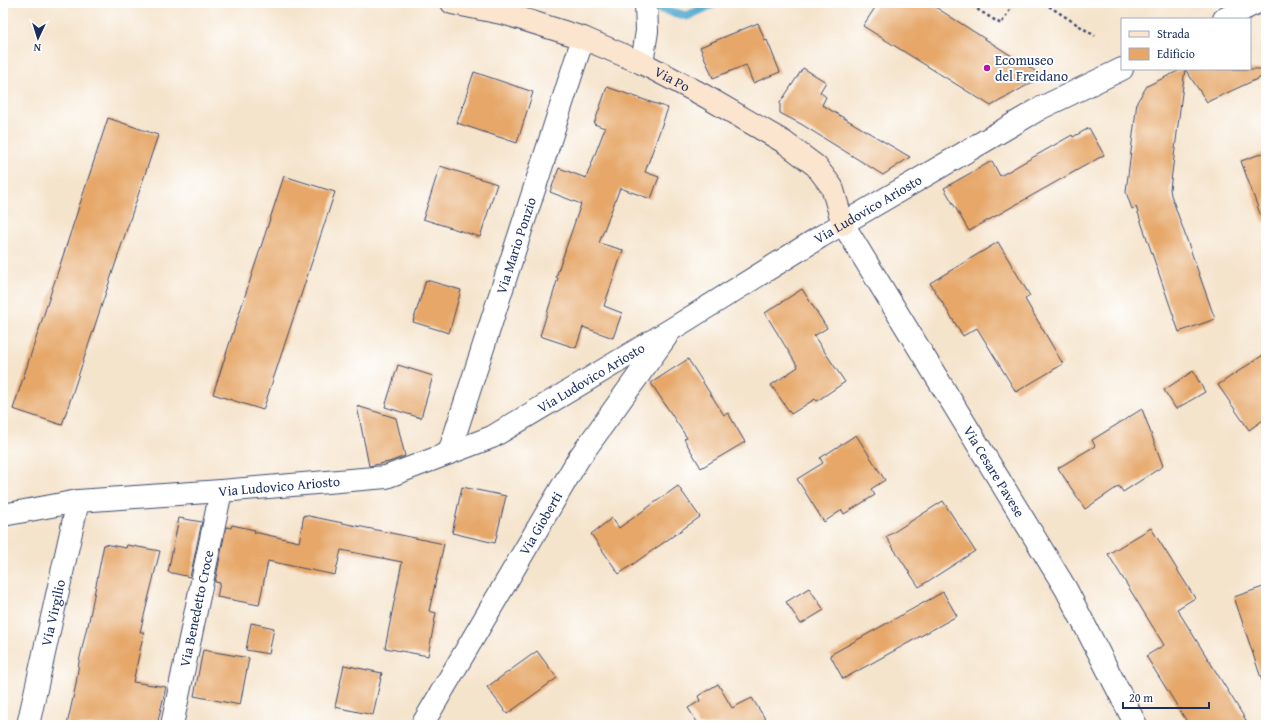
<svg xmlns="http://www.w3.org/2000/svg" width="1269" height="728" viewBox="0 0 1269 728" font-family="'Gentium Book Plus',serif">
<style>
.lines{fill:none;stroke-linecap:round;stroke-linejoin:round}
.stream{stroke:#54abd0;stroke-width:9}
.building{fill:#e6a769}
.street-casing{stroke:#3c4a6e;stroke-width:24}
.secondary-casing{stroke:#3c4a6e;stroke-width:24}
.path{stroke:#3c4a6e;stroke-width:2.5;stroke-dasharray:3 3;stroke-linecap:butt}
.street{stroke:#fff;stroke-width:22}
.secondary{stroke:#fce5cf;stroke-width:22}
.poi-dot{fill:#b5179e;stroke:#fff;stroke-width:1.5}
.labels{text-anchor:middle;stroke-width:4;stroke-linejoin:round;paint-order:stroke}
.poi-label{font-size:14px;fill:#1b2f5e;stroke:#fff;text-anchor:start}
.street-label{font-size:14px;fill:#1b2f5e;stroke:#fff}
</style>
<rect width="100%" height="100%" fill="#fff"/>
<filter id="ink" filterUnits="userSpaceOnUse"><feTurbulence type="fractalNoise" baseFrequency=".025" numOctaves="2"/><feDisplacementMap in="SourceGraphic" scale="8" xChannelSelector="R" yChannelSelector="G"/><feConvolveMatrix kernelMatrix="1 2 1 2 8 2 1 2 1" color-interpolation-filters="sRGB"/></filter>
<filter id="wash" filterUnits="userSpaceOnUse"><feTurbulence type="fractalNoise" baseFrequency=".012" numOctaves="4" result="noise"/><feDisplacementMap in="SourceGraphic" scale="16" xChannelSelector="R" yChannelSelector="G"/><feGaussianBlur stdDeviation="0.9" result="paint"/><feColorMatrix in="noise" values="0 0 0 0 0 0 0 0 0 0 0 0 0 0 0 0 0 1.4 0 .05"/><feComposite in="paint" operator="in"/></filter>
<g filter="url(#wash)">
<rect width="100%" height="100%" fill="#f5e4cc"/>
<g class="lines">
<!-- stream -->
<polyline class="stream" points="647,5 687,16 715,3"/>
</g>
<g id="blocks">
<!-- building -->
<g class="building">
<polygon points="878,3 929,3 1043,76 991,106 863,26"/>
<polygon points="758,23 765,41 767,40 780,72 753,83 746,65 713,78 700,47"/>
<polygon points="803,68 826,82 820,92 826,97 822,105 910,157 883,175 801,124 780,113 780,103"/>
<polygon points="1182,69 1266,69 1266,75 1207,102 1185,69 1170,189 1171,195 1215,319 1179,332 1136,207 1132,209 1126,192 1137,102 1147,86"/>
<polygon points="474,72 533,92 517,143 457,123"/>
<polygon points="607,87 668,108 645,172 659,177 651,199 620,188 599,243 623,250 604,306 622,313 613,338 583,327 576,348 540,336 558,278 556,277 581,204 550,192 559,168 586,178 605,128 594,124"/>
<polygon points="108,118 158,135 62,425 13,409"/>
<polygon points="1089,128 1104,155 969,231 944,188 992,161 1000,176 1072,135 1073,137"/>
<polygon points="1266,152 1266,221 1263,222 1241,161"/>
<polygon points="440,166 497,184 480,237 423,219"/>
<polygon points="284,176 335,192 263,410 213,394"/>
<polygon points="998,242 1030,296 1025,299 1063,364 1016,392 977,328 963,336 930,283"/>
<polygon points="426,280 461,290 449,333 413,322"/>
<polygon points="802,289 827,328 814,336 845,382 817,401 815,399 791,414 771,385 798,367 765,313"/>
<polygon points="1266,353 1266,418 1249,430 1218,385"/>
<polygon points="688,359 724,415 728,413 745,442 701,468 684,439 687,438 651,383"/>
<polygon points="398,365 433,376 421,418 385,407"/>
<polygon points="1193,371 1205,392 1176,409 1164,390"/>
<polygon points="357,406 396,418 405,456 389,462 369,466"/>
<polygon points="1142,409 1163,466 1123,492 1119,486 1085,509 1058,468 1095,446 1092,440"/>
<polygon points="856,435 885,480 871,489 875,495 844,514 842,510 824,522 797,479 823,463 820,458"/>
<polygon points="678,486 700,517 619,574 591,534 612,518 619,528"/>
<polygon points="462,487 506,496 495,543 452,533"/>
<polygon points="943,501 975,551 919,587 886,537"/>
<polygon points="304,515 444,544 429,611 436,613 428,656 385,648 402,562 341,550 335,575 268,561 259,605 217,597 220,583 215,582 226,527 231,528 232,525 255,530 254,532 299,542"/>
<polygon points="179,518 202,522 190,577 168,572"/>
<polygon points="1151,528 1195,598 1177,609 1249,725 1189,725 1146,656 1164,645 1108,554"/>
<polygon points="104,544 126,548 127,545 160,551 140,632 144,632 133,682 166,687 157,725 67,725 76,684 79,662 87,626 88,626"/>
<polygon points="1266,586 1266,680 1262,681 1234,597"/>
<polygon points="809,588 824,610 801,624 786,602"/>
<polygon points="943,592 957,616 843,679 830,655"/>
<polygon points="251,623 274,628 269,654 246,650"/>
<polygon points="203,650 249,658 240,705 194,696"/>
<polygon points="537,651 557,678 507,714 487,687"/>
<polygon points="344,665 382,673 373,715 335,707"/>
<polygon points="718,684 732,708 752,698 769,725 699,725 688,708 700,701 698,696"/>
</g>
</g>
</g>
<g filter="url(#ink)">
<use href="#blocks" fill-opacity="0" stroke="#3c4a6e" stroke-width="1"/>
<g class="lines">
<!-- street casing -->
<g class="street-casing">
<g id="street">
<polyline points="1224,19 1256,3"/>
<polyline points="642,63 647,31 646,3"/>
<path id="s1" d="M 843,224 L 1066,589 L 1136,725"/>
<path id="s2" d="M 449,453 L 583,38"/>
<path id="s3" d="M 3,515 L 78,501 L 221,491 L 386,477 L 492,437 L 672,329 L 820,237 L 1041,108 L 1122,69"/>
<path id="s4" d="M 28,725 L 78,501"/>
<path id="s5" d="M 172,725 L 221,491"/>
<path id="s6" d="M 422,725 L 579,458 L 666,337"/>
</g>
</g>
<!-- secondary casing -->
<g class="secondary-casing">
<g id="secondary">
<path id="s7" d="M 452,3 L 506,14 L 583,38 L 642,63 L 703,95 L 784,142 L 816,166 L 832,187 L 843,224"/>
</g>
</g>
<!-- path -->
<g class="path">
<polyline points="967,3 1001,24 1014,3"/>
<polyline points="1044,3 1095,36"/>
</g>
<!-- street -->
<use href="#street" class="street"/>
<!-- secondary -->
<use href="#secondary" class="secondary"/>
</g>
</g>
<!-- markers -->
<circle class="poi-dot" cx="987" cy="68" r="4"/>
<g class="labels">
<!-- poi labels -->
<g class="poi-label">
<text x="995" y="65">Ecomuseo<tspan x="995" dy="16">del Freidano</tspan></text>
</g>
<!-- street labels -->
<g class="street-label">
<text dy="5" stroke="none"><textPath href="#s7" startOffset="234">Via Po</textPath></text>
<text dy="5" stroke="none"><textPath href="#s3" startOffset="938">Via Ludovico Ariosto</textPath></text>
<text dy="5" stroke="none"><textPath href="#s2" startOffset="218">Via Mario Ponzio</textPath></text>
<text dy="5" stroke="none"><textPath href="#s3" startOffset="614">Via Ludovico Ariosto</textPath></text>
<text dy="5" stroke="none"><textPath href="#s1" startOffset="290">Via Cesare Pavese</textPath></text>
<text dy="5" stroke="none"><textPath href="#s3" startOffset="278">Via Ludovico Ariosto</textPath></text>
<text dy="5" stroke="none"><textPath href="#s6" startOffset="234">Via Gioberti</textPath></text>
<text dy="5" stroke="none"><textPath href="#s5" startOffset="119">Via Benedetto Croce</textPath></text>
<text dy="5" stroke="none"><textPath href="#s4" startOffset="115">Via Virgilio</textPath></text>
</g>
</g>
<!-- margin -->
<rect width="1269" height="728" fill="none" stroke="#fff" stroke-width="16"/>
<!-- legend -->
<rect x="1121" y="18" width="130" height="52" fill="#ffffff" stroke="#a4acbf"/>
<rect x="1129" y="31" width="20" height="6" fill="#fce5cf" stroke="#a4acbf"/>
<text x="1157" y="38" font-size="12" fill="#1b2f5e">Strada</text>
<rect x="1129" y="48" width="20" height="12" fill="#e6a769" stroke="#a4acbf"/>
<text x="1157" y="58" font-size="12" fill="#1b2f5e">Edificio</text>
<!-- north arrow -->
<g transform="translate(38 38) rotate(184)" stroke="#ffffff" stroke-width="3" paint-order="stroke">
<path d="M0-3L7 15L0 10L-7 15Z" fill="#1b2f5e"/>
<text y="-6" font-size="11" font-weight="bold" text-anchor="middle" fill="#1b2f5e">N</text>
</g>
<!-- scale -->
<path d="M1123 702v6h86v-6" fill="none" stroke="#1b2f5e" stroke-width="2"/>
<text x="1129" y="702" font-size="12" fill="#1b2f5e" stroke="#ffffff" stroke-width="3" paint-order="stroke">20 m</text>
</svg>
